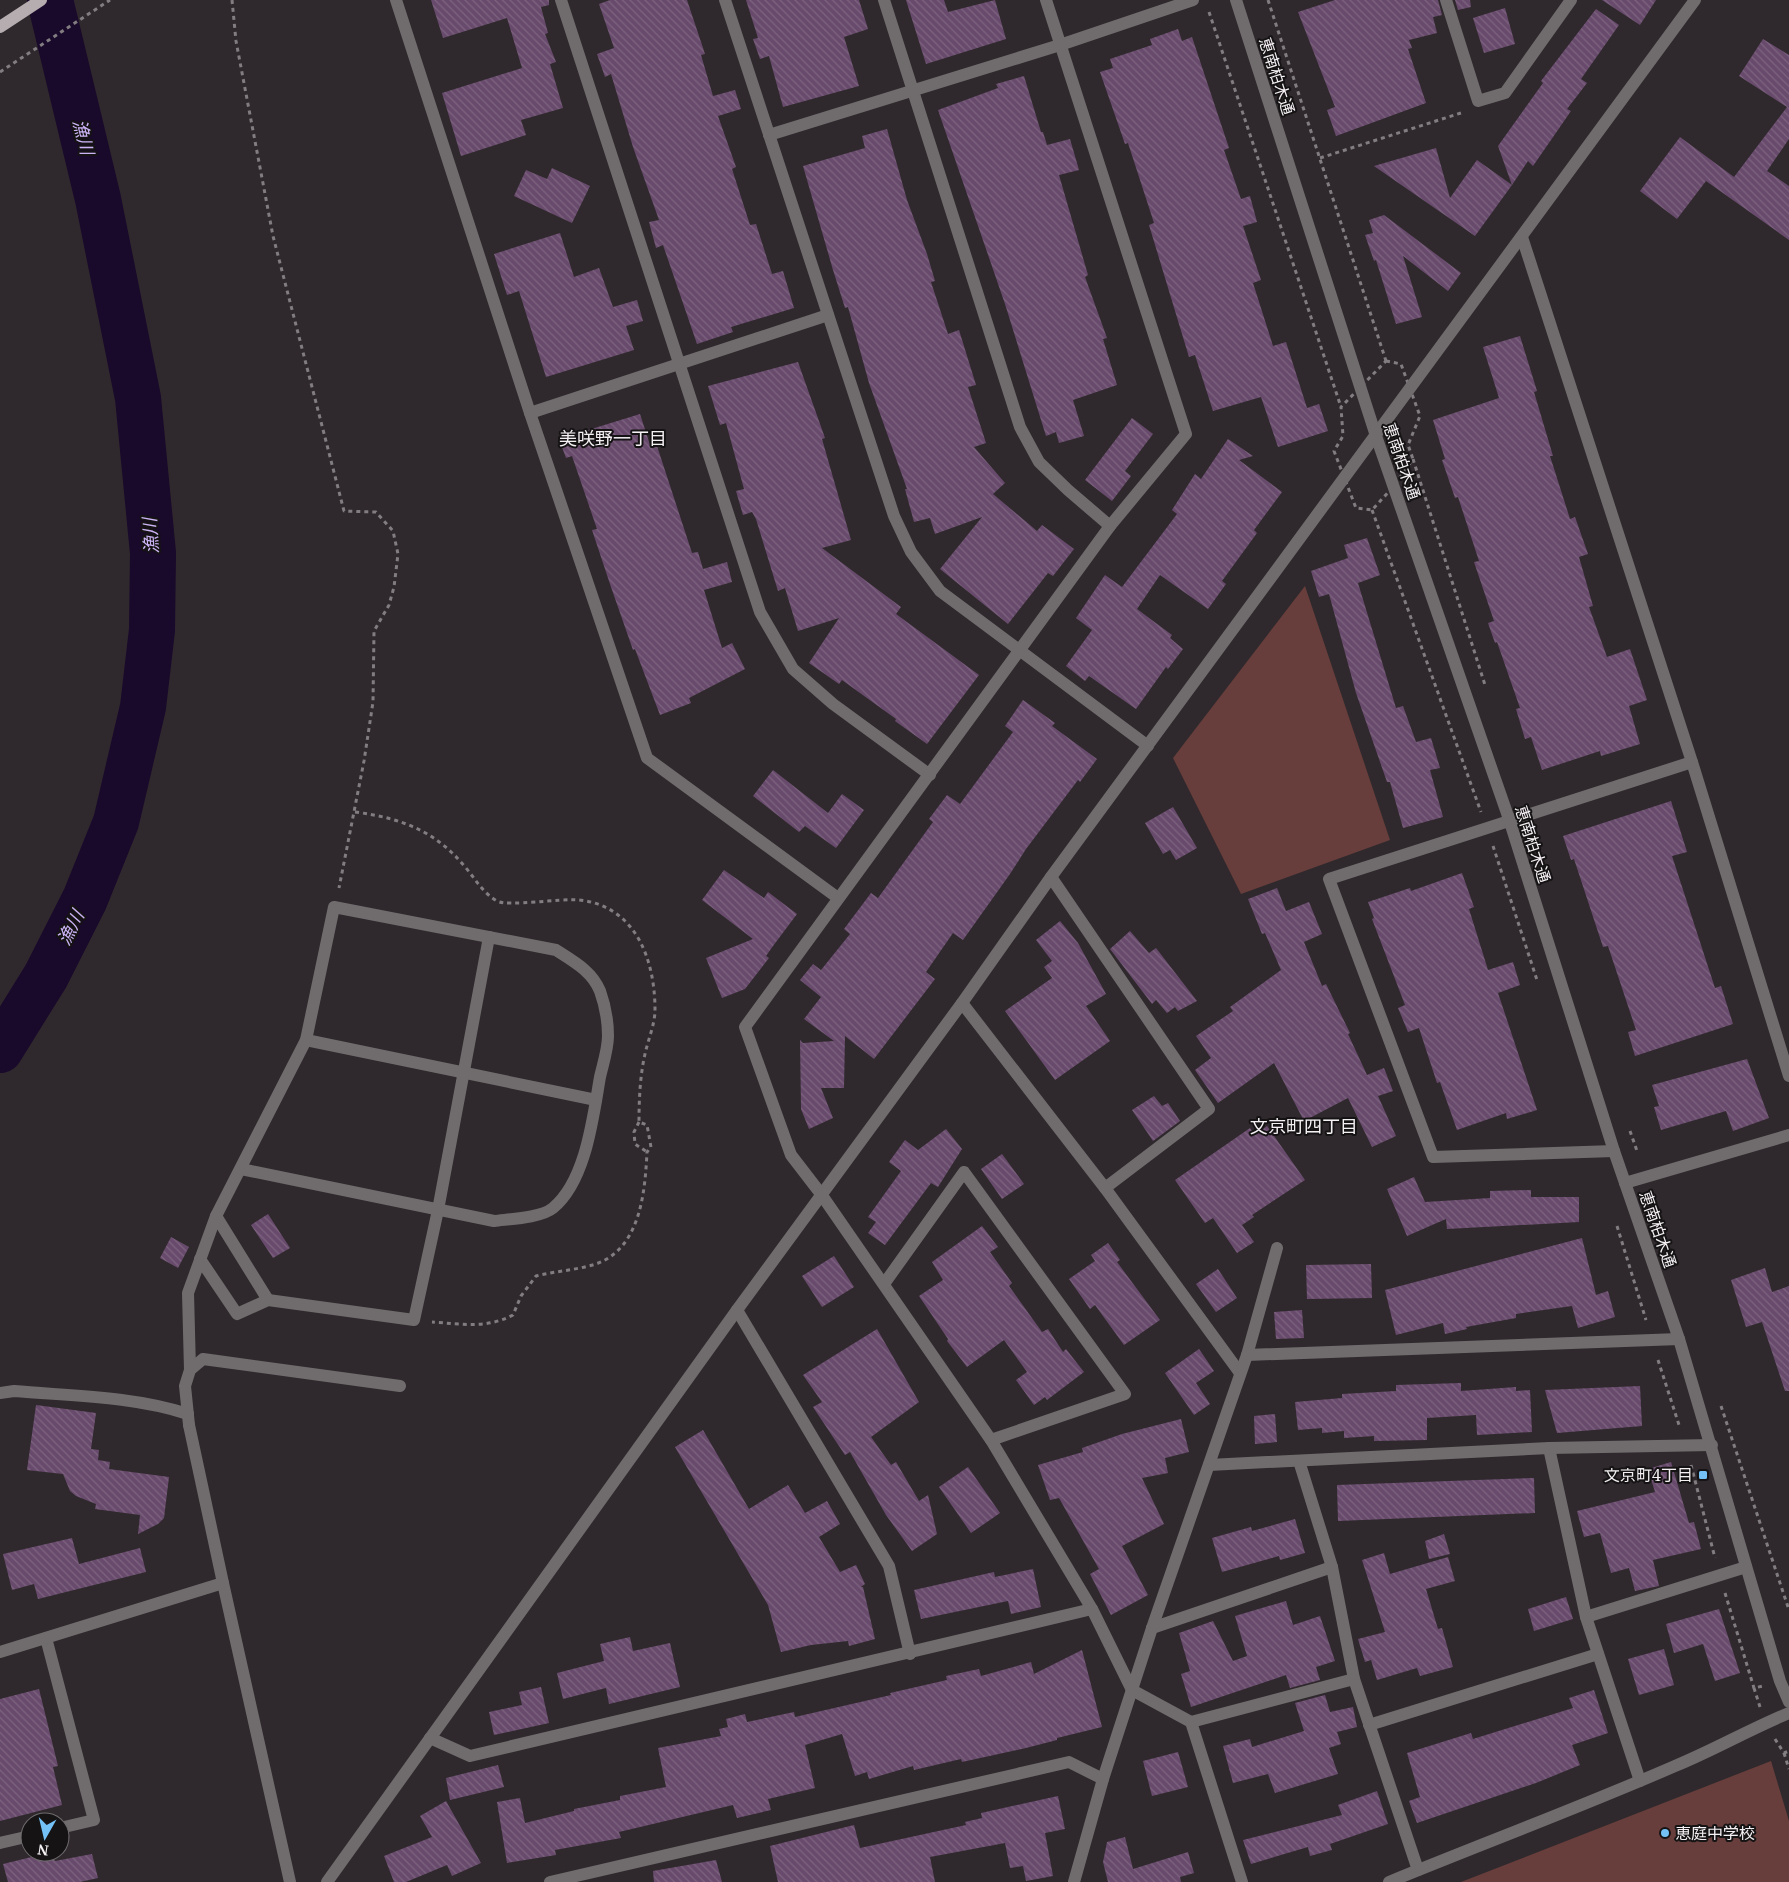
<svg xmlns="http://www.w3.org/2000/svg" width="1789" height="1882" viewBox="0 0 1789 1882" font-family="'Noto Serif','Noto Sans JP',serif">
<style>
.green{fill:#673e3b}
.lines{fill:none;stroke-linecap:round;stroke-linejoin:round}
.river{stroke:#19092b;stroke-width:46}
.building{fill:url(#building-back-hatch)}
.path{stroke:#827d81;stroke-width:3;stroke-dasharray:4 4;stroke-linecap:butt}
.service{stroke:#706c6d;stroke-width:12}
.minor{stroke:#706c6d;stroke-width:12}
.tertiary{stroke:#706c6d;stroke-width:12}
.primary{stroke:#b5adaf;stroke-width:12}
.poi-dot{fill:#73c1f5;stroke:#151314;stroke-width:2}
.labels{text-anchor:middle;stroke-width:4;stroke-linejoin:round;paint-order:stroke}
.street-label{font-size:16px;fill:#f4f0f3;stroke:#151314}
.poi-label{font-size:16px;fill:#f4f0f3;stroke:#151314;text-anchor:end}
.water-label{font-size:18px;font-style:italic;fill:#ccb3f6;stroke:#151314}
.neighbourhood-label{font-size:18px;fill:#f4f0f3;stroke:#151314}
</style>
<defs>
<pattern id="building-back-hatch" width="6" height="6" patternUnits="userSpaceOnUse" patternTransform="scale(1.25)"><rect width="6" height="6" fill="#684a6c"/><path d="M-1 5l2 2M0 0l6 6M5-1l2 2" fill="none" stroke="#7e6481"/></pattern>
</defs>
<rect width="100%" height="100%" fill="#2f292d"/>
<!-- green -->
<g class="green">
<polygon points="1305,586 1390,840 1241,894 1173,758"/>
<polygon points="1771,1761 1789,1821 1789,1882 1461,1882"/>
</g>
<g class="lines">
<!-- river -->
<polyline class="river" points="0,1050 46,976 85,899 116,822 143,707 152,630 153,553 138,398 98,199 50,0"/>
</g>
<!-- building -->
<g class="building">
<polygon points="431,0 549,0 549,5 541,7 548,33 545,34 556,62 550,64 563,108 521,120 526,135 461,156 442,93 522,68 507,18 443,38"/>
<polygon points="610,0 687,0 705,54 701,55 713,96 735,90 741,109 718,116 736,167 732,169 750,225 756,224 772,274 783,271 794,308 731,327 733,332 697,344 663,245 656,248 649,222 659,220 633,147 611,74 605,77 597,54 614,48 599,4"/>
<polygon points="746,0 859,0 868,29 844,37 859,86 783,107 769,56 760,59 753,39 758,38"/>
<polygon points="906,0 944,0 948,12 995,0 1006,39 926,64"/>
<polygon points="1335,0 1438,0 1442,15 1433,17 1437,33 1409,40 1412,48 1408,49 1426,103 1336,136 1327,110 1335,107 1298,12"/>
<polygon points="1455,0 1470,0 1471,7 1458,10"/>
<polygon points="1602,0 1656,0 1640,25"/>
<polygon points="1505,8 1515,44 1484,53 1473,18"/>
<polygon points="1596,9 1619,25 1581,79 1587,83 1567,109 1571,111 1533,166 1528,161 1512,185 1498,146 1543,83 1541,81"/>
<polygon points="1178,29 1182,41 1192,37 1229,148 1224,150 1241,199 1250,196 1257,222 1243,226 1261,280 1253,283 1273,346 1286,342 1307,408 1319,404 1328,431 1278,447 1261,397 1213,411 1195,355 1189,357 1149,225 1154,223 1128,143 1125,144 1100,72 1113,68 1110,59 1152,45 1150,39"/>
<polygon points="1763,39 1789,55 1789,139 1767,171 1789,186 1789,240 1706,181 1677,219 1640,191 1680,137 1734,177 1787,107 1739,76"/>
<polygon points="1024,76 1041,132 1043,132 1047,145 1070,139 1079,170 1059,175 1088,275 1085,277 1107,338 1103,339 1117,385 1073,400 1084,436 1059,443 1056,432 1046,436 1005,304 938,110 998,88 996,84"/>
<polygon points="887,129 907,200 927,254 935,281 931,282 948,334 959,330 976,385 968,387 986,443 974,447 1005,483 993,494 1037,531 1042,525 1074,549 1053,576 1048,573 1008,624 940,569 982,517 935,534 930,518 914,522 905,489 907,489 869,383 848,307 845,308 833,270 803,166 865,148 862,136"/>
<polygon points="1436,148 1450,198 1477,160 1512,185 1475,236 1374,166"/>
<polygon points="552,168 590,186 572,223 514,196 526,170 547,179"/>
<polygon points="1384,215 1461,273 1448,291 1403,256 1422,317 1396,324 1376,260 1374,261 1365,235 1373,233 1369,220"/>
<polygon points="560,233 574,277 599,268 613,307 637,300 643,321 626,326 634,350 546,377 519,291 507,295 494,254"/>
<polygon points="1520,336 1537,391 1534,392 1553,456 1550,456 1570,519 1575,517 1588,554 1579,557 1593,606 1589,607 1607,657 1630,649 1647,700 1629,706 1640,744 1601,756 1600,751 1542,770 1531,737 1525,739 1516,709 1520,708 1497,642 1495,643 1488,623 1494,621 1474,562 1479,561 1458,497 1455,498 1442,460 1445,459 1433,420 1499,398 1483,347"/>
<polygon points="798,362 825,438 822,439 851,540 822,548 901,607 896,614 979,675 927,744 895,721 896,719 842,680 839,684 809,663 839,618 798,631 785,588 778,591 756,519 752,512 743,515 736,491 744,489 726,423 720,425 708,386"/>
<polygon points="640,414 651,448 657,446 692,553 698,552 703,569 727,562 732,582 704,590 722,648 732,643 745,669 689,698 691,703 660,715 635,649 633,650 611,587 592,530 597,529 572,456 566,458 559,439"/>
<polygon points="1132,418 1153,434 1125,471 1131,476 1112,501 1085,480"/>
<polygon points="1228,439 1253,456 1239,460 1282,492 1254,530 1257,533 1222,581 1226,584 1208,609 1160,575 1137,609 1172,635 1170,638 1183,649 1168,669 1166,667 1136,709 1089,676 1085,681 1066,666 1092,630 1076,618 1105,575 1122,587 1177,514 1172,510 1195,474 1201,479"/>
<polygon points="1367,538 1380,575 1358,583 1396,708 1403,706 1416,742 1431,738 1440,768 1430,770 1443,817 1403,828 1390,782 1387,782 1356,693 1329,594 1319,597 1311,571 1348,558 1344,545"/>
<polygon points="1023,700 1055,723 1052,726 1097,759 1080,782 1078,780 1026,849 1010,874 963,940 953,933 926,972 935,979 874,1059 845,1036 844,1088 821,1088 833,1118 809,1129 801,1109 800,1040 803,1043 834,1041 804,1019 821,997 800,980 813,964 821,970 850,934 844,929 871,893 878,898 933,822 929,819 947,795 960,804 1013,732 1005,726"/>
<polygon points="773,770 828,813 842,794 864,810 836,848 805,826 799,832 753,796"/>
<polygon points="1671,801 1687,852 1672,856 1715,988 1721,986 1733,1024 1635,1056 1628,1032 1636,1030 1608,946 1603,947 1574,859 1571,860 1563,836"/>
<polygon points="1173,807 1197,848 1176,860 1170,850 1163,854 1145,823"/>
<polygon points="724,870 764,898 768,892 797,914 773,946 766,956 769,958 745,989 722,998 706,958 753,939 702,900"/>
<polygon points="1462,873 1474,907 1469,909 1488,970 1513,962 1520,985 1498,993 1537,1110 1507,1119 1506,1113 1457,1130 1440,1082 1437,1083 1419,1028 1408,1032 1398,1008 1405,1005 1372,919 1374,918 1368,902 1410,888 1411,891"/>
<polygon points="1277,888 1286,911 1309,902 1322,934 1304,942 1322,986 1326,984 1350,1033 1348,1034 1367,1075 1384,1068 1393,1091 1378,1096 1396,1136 1372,1147 1348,1098 1304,1121 1274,1063 1218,1103 1195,1070 1211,1058 1196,1036 1233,1011 1230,1007 1281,970 1265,933 1262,934 1248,899"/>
<polygon points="1060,921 1078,943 1106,994 1086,1006 1110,1041 1055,1080 1005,1011 1052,978 1044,967 1052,961 1036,940"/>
<polygon points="1130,931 1149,953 1156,948 1197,1001 1178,1011 1175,1007 1167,1013 1156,1000 1152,1004 1110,949"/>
<polygon points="1747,1059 1769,1118 1733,1131 1726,1111 1661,1130 1654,1107 1659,1106 1652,1085"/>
<polygon points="1154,1096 1162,1106 1168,1103 1180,1121 1153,1141 1132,1110"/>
<polygon points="1267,1126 1305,1180 1252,1215 1254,1217 1242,1225 1254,1242 1237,1253 1213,1218 1205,1223 1175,1180 1250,1128 1255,1135"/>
<polygon points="946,1129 962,1149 938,1187 931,1183 885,1245 868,1233 876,1222 868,1217 901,1171 889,1162 905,1140 918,1150"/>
<polygon points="1002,1154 1024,1184 1002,1199 981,1169"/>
<polygon points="1414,1177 1425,1202 1490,1198 1490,1191 1531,1190 1531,1197 1579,1197 1579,1222 1447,1229 1446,1219 1407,1236 1387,1189"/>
<polygon points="268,1214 290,1248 273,1258 251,1225"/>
<polygon points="982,1226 998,1247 990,1252 1012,1283 1009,1286 1042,1332 1048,1329 1063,1352 1066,1349 1084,1372 1047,1400 1045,1397 1034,1405 1016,1380 1027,1372 1004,1340 967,1367 947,1341 948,1339 919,1296 943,1280 932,1262"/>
<polygon points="171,1237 189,1247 178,1268 160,1258"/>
<polygon points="1582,1238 1596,1295 1608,1291 1615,1317 1578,1328 1572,1306 1516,1314 1516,1318 1466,1327 1467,1329 1445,1334 1443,1323 1396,1335 1385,1290"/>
<polygon points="1108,1243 1120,1260 1117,1262 1160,1320 1124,1345 1095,1305 1090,1309 1069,1279 1095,1261 1091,1255"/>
<polygon points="834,1256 854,1287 822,1307 802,1276"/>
<polygon points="1371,1264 1372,1298 1307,1299 1306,1265"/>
<polygon points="1765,1268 1772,1292 1789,1286 1789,1391 1785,1391 1762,1322 1746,1327 1731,1280"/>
<polygon points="1218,1269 1237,1298 1216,1312 1196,1284"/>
<polygon points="1302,1310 1304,1338 1276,1339 1274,1312"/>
<polygon points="877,1329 919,1402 871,1437 891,1465 896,1462 919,1501 928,1495 937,1534 912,1551 886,1515 850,1452 845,1455 813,1407 822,1402 803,1375"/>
<polygon points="1199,1349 1214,1371 1196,1383 1210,1404 1194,1415 1165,1373"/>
<polygon points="1461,1383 1461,1391 1516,1387 1516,1391 1530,1390 1532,1432 1477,1435 1476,1415 1427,1418 1427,1440 1374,1441 1374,1436 1344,1438 1344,1431 1322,1433 1322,1428 1298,1430 1295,1402 1342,1398 1342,1394 1396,1391 1396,1385"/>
<polygon points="1640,1386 1642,1426 1557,1433 1545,1390"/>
<polygon points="36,1405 96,1413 91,1449 99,1450 98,1460 110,1462 109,1469 169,1477 164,1518 158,1524 138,1534 140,1515 95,1509 96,1504 76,1496 70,1491 63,1474 27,1470"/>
<polygon points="1275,1414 1277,1442 1255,1444 1254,1416"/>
<polygon points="1181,1419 1189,1452 1165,1458 1168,1473 1142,1478 1164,1524 1122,1546 1148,1595 1111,1615 1090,1574 1099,1569 1059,1498 1050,1500 1038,1465 1083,1452 1082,1448 1122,1434"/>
<polygon points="703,1430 749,1509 788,1485 805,1513 827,1501 840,1524 819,1537 840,1572 856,1565 865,1584 861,1587 863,1587 875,1639 849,1646 848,1641 811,1645 781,1652 768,1605 675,1447"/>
<polygon points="1671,1462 1689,1523 1694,1522 1701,1549 1653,1560 1659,1586 1635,1591 1629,1568 1611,1573 1600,1533 1584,1537 1577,1511 1655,1492 1648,1469"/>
<polygon points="968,1467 1000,1513 971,1533 939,1487"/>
<polygon points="1534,1478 1535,1513 1338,1521 1337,1485"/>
<polygon points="1295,1519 1305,1553 1280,1560 1279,1556 1222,1572 1212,1538 1251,1527 1252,1531"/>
<polygon points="1444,1534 1450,1554 1429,1559 1425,1541"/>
<polygon points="72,1538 79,1564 140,1548 146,1572 38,1599 34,1584 12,1590 3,1554"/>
<polygon points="1384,1553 1390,1574 1448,1557 1455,1581 1426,1589 1438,1629 1442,1628 1453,1667 1420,1676 1417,1668 1377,1680 1371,1660 1365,1662 1358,1639 1385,1632 1362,1560"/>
<polygon points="1033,1569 1041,1607 1011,1614 1008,1601 921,1619 914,1590 994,1572 995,1577"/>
<polygon points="1566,1597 1573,1619 1534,1631 1528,1609"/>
<polygon points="1286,1601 1293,1625 1320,1616 1335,1661 1316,1667 1320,1680 1290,1688 1286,1675 1191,1707 1181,1674 1190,1671 1179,1633 1213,1621 1233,1661 1247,1656 1235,1616"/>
<polygon points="1719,1609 1740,1673 1715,1681 1703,1644 1674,1653 1666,1624"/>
<polygon points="630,1637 633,1651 670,1643 680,1687 609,1704 606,1688 563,1699 557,1673 604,1661 600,1644"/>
<polygon points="1664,1649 1674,1685 1639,1695 1628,1659"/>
<polygon points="1082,1650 1102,1727 1057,1738 1057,1740 1026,1748 962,1762 961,1759 914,1770 913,1766 869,1779 867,1772 855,1776 842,1734 805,1745 815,1788 768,1799 771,1810 737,1818 733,1805 619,1832 621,1838 555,1850 556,1855 507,1863 497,1802 520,1798 525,1823 574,1811 574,1809 620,1800 620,1796 666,1787 658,1748 721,1736 719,1729 728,1727 726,1719 745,1714 747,1722 794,1712 795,1717 891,1695 890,1693 947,1680 946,1676 979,1669 981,1676 1031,1662 1034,1674"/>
<polygon points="541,1687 549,1723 494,1735 489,1712 522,1705 519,1692"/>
<polygon points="39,1689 58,1766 53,1767 62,1805 0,1821 0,1699"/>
<polygon points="1594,1690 1608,1733 1572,1745 1580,1765 1536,1783 1417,1823 1409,1801 1420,1797 1407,1753 1471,1733 1473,1739 1573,1708 1569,1698"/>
<polygon points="1325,1695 1330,1712 1353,1707 1357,1727 1337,1732 1341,1744 1329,1748 1338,1774 1275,1793 1268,1774 1233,1783 1223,1746 1250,1739 1252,1747 1304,1731 1295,1703"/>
<polygon points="1178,1752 1188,1787 1152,1796 1143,1761"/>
<polygon points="498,1765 504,1787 450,1800 446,1778"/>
<polygon points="1377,1791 1388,1824 1330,1844 1332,1850 1310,1856 1308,1847 1251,1864 1243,1840 1342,1815 1338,1805"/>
<polygon points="1058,1796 1065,1829 1045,1833 1053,1876 1026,1881 1023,1866 1010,1868 1005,1843 930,1857 935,1882 778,1882 770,1846 854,1825 860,1848 966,1825 965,1822 982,1818 981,1813"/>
<polygon points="446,1801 481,1863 452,1876 447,1865 406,1882 394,1882 384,1856 432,1837 420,1816"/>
<polygon points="1125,1837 1133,1869 1188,1852 1194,1873 1180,1877 1181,1882 1108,1882 1103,1862 1107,1842"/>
<polygon points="52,1852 55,1861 92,1854 98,1878 80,1882 8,1882 3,1864"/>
<polygon points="716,1860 722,1882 654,1882 653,1871"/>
</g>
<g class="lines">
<!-- path -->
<g class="path">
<polyline points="232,0 236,41 273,236 344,511 376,512 393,531 398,554 394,587 389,605 374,631 373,702 364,761 339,888"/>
<polyline points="1268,0 1386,361"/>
<polyline points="1209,12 1341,407"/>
<polyline points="0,72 110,0"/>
<polyline points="1320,158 1464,112"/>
<polygon points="1386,361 1401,364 1420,416 1408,445 1413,459 1393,487 1372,510 1356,508 1334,451 1343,436 1341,407"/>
<polyline points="1413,459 1485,685"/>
<polyline points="1372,510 1481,812"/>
<path d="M 355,812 C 401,818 436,831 466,868 C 476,880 483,893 497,901 C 507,907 562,898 579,900 C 636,906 655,960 655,1010 C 655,1024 648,1040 645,1054 C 640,1076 639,1099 639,1122 L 647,1125 L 651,1147 L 647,1152 C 645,1191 641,1248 596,1264 C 577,1270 556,1271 536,1276 L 521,1296 L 513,1315 C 486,1329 461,1324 432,1322"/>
<polyline points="1493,846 1537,980"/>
<polyline points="639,1122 634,1132 635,1144 647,1152"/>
<polyline points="1630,1131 1637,1151"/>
<polyline points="1617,1226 1646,1320"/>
<polyline points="1658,1360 1680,1428"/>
<polyline points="1721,1406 1789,1610"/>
<polyline points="1691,1465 1715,1558"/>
<polyline points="1725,1593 1754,1688"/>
<polyline points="1760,1707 1754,1688 1763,1686"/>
<polyline points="1775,1739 1784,1753 1789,1751"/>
<polyline points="1784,1753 1789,1769"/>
</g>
<!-- service -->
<g class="service">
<polyline points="306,1040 596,1100"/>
<path d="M 241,1169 L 494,1221 C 509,1219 541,1218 553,1208 C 586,1181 593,1117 600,1077 C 603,1064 608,1049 608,1036 C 608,1022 605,1005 600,991 C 592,971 573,961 556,950 L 334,907 L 306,1040 L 216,1216 L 268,1300"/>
<polyline points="200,1259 237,1314 268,1300 414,1320 438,1210 489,937"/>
<polyline points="190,1370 188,1293 216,1216"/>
<path d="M 0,1393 L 14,1391 C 71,1396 133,1396 188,1414"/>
<polyline points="189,1425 185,1386 190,1370 203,1359 400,1386"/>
<polyline points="223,1583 290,1882"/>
<polyline points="1369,1725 1598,1654"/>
</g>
<!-- minor -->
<g class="minor">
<polyline points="396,0 530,413 647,758 838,898"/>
<polyline points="561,0 760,612 793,669 833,704 930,775"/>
<polyline points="725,0 894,516 911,552 940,591 1148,746"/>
<polyline points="884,0 1020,427 1039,462 1068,490 1110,526"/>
<polyline points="1046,0 1186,434 1110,526 745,1027 791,1155 821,1194 991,1440 1092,1609 1132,1690 1191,1722 1242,1882"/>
<polyline points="1446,0 1478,101 1505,93 1571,0"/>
<polyline points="769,135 1060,45 1193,0"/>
<polyline points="1522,237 1692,762 1789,1076"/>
<polyline points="530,413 828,315"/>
<polyline points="1051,877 1209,1109 1105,1188"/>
<polyline points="962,1003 1105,1188 1240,1373"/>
<polyline points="1614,1151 1433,1157 1329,879 1692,762"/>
<polyline points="1625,1183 1789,1135"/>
<polyline points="884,1284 964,1172 1125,1394 991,1440"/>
<polyline points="737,1310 889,1566 910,1654"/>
<polyline points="1247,1355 1679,1339"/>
<polyline points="1549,1448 1586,1617 1640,1781"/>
<polyline points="1299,1461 1332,1567 1354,1679 1418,1870"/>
<polyline points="1209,1465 1549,1448 1712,1445"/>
<polyline points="1586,1617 1746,1567"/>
<polyline points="1152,1628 1332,1567"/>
<polyline points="46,1638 94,1820 60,1828"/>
<polyline points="0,1652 223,1583 189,1425"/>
<polyline points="1191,1722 1354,1679"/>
<polyline points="430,1738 470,1756 1092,1609"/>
<polyline points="0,1843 30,1836"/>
<polyline points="327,1882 737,1310 962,1003 1051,877 1695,0"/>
<polyline points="550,1882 1069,1762 1103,1779"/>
<polyline points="1074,1882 1103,1779 1152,1628 1247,1355 1277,1248"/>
</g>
<!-- tertiary -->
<g class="tertiary">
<polyline points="1236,0 1376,436 1509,819 1614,1151 1679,1339 1780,1681 1789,1702"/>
<path d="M 1389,1882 C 1484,1843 1581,1807 1675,1766 C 1714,1750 1750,1729 1789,1713"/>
</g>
<!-- primary -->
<polyline class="primary" points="0,27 41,0"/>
</g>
<!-- markers -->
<g class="poi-dot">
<rect x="1698" y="1470" width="10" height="10" rx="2.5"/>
<circle cx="1665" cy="1833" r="5"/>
</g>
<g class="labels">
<!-- street labels -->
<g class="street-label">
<text transform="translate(1277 76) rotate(72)" y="6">恵南柏木通</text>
<text transform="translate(1402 461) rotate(71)" y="6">恵南柏木通</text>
<text transform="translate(1533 844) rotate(72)" y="6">恵南柏木通</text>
<text transform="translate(1658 1229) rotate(71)" y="6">恵南柏木通</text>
</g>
<!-- poi labels -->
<g class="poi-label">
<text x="1693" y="1481">文京町4丁目</text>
<text x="1675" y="1839" text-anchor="start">恵庭中学校</text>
</g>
<!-- water labels -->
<g class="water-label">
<text transform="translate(83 137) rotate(76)" y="6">漁川</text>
<text transform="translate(151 536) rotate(-94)" y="6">漁川</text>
<text transform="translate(71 928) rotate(-63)" y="6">漁川</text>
</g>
<!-- neighbourhood labels -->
<g class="neighbourhood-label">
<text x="613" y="445">美咲野一丁目</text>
<text x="1304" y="1133">文京町四丁目</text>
</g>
</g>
<!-- north arrow -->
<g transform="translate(45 1837) rotate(188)"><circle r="24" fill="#151314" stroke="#6e6b6d"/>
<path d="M0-4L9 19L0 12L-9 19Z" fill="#73c1f5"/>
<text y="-8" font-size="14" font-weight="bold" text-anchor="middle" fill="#f4f0f3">N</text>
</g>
</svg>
